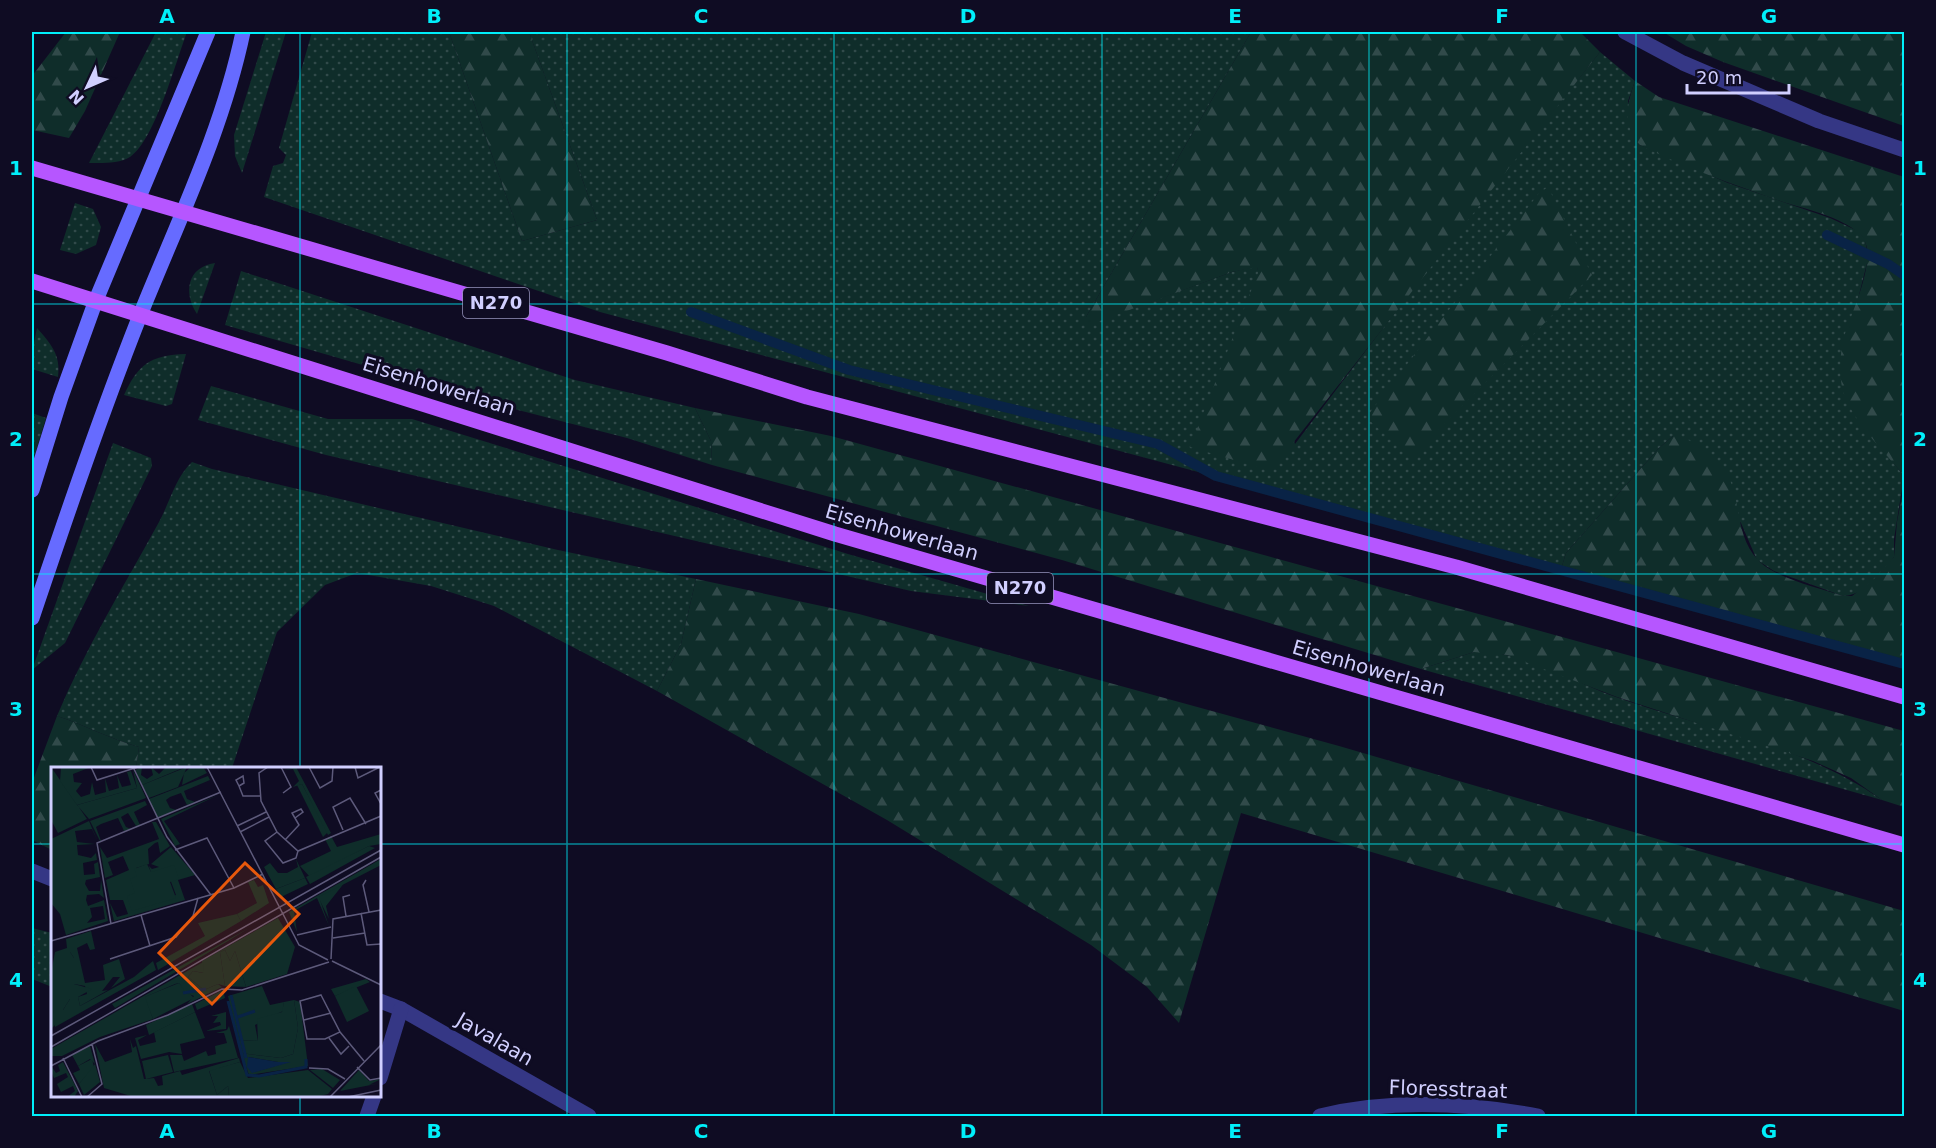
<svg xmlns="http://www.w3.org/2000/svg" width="1936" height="1148" viewBox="0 0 1936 1148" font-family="'DejaVu Sans',sans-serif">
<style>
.grass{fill:url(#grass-dots)}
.forest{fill:url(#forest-firs)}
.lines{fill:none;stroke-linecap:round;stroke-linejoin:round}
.stream{stroke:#092346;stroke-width:10}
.minor{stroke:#353785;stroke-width:15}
.secondary{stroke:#666bff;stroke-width:15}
.primary{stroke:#b656ff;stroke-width:15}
.grid{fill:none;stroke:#00effa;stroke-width:1.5;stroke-opacity:0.55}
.labels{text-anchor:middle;stroke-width:6;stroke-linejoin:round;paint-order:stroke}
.shield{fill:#0f0c23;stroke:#9794bd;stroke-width:1.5}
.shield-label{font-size:18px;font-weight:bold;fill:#d1cfff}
.street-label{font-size:20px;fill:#d1cfff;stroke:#0f0c23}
.inset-river{fill:none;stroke:#092346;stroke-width:3}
.inset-road{fill:none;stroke:#5d5a7b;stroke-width:1.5}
.view{fill:#e8590c;fill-opacity:0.15;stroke:#e8590c;stroke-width:3}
.inset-edge{fill:none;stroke:#d1cfff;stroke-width:3}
.neatline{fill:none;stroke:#00effa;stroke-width:2}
.grid-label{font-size:20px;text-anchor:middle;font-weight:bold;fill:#00effa}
</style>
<defs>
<pattern id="grass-dots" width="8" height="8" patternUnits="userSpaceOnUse" patternTransform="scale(1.5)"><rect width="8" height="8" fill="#0f2d2a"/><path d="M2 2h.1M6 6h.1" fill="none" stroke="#314a4a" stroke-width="1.8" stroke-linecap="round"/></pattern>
<pattern id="forest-firs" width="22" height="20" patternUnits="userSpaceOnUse" patternTransform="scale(1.5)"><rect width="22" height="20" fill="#0f2d2a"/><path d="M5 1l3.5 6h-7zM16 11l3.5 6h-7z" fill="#314a4a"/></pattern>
</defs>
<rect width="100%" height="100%" fill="#0f0c23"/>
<!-- grass -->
<g class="grass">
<path d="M 156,32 L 187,32 C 176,61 155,140 130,157 C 119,164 102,163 89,163 Z"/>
<polygon points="266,32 286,32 242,173 235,156 234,135"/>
<path d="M 312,32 L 449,32 L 522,241 L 597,220 L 529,32 L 1251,32 L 1086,317 L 1086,325 L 1232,272 L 1257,266 L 1295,444 L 1449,241 L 1600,52 L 1635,81 L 1628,101 L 1640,145 L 1728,183 L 1830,218 L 1858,231 L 1865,239 L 1868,259 L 1858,299 L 1858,419 L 1904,476 L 1894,539 L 1894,557 C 1883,573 1863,596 1843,596 L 1774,571 L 1757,560 L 1741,523 L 1673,436 L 1659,448 L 1566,553 L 1561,569 L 600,312 L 264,197 L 273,166 L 283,163 L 286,155 L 279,148 Z"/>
<polygon points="75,203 93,209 101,227 96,245 76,254 60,250"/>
<path d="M 215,263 L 197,314 C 183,293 187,267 215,263 Z"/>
<polygon points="241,271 575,380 695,408 711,441 712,465 627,438 518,410 225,325"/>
<path d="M 37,328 C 51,344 61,355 58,377 L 32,369 L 32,352 Z"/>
<path d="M 186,354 L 172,404 L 166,406 L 124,395 C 138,364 151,355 186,354 Z"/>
<polygon points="211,386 328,419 412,419 848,554 1029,606 911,591 326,455 198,420"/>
<polygon points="32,413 46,418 32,464"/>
<polygon points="113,443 151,458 152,466 65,643 32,670"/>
<path d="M 192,462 L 212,469 L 558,550 L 696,579 L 681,644 L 657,691 L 494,606 L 431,586 L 357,573 L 325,585 L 277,632 L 232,768 L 136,768 L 139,747 C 110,739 85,725 57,716 C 85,649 124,586 159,522 C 170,502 175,478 192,462 Z"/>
<path d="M 1474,652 C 1523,650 1571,681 1616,697 C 1705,729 1804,745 1882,800 L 1421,669 Z"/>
<polygon points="32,928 52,933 52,987 32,979"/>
</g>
<!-- forest -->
<g class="forest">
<polygon points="66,32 120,32 85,111 69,138 32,130 32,76"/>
<polygon points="449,32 529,32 597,220 522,241"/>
<polygon points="1251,32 1580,32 1600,52 1271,471 1190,447 1258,273 1257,267 1232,272 1086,326 1086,317"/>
<polygon points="1663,32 1904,32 1904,126 1723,62 1686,46"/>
<path d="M 1635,81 L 1659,97 L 1904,177 L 1904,476 C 1884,450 1850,420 1842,387 C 1839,371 1840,353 1844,337 C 1851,313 1881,253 1860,234 C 1840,216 1805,209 1780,201 C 1733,184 1685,168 1640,145 C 1622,126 1627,103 1635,81 Z"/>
<polygon points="1548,187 1592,275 1411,458 1369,420 1371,411 1539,193"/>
<polygon points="695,408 831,436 1904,731 1904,807 1882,800 1851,778 1813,761 1617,697 1507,655 1474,652 1421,669 1062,560 712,465 711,441"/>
<path d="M 1673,436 C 1684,436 1692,442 1702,448 C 1750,476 1727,528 1758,560 C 1774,578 1820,588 1843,596 L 1852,596 L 1874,579 L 1894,557 L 1897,522 L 1904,486 L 1904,666 L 1561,569 L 1566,553 L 1659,448 Z"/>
<polygon points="696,579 859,614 1339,746 1904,911 1904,1011 1241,813 1179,1023 1147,987 1091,945 887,820 657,691 681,644"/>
<path d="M 57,716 C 85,725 110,739 139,747 L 136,768 L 52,768 L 52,850 L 32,840 L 32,783 Z"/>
</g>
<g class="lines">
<!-- stream -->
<g class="stream">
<polyline points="1827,235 1888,264 1904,275"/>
<polyline points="691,312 849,370 1158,444 1216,476 1904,664"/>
</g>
<!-- minor -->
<g class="minor">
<polyline points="1625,32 1683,63 1819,121 1904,150"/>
<polyline points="32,871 52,879"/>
<polyline points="380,1001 401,1009 589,1116"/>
<polyline points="380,1078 401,1009"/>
<polyline points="367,1116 374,1096"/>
<path d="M 1320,1116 C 1390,1099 1468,1103 1538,1116"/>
</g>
<!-- secondary -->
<g class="secondary">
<polyline points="32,490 61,397 96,300 208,32"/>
<path d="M 32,618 C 66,517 100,417 139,318 C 177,223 222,132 243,32"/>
</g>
<!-- primary -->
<g class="primary">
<polyline points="32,168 667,353 807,397 1456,567 1904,697"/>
<polyline points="32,281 835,534 1904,845"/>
</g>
</g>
<!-- grid -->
<path class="grid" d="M 300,32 L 300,768M 567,32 L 567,1116M 834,32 L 834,1116M 1102,32 L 1102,1116M 1369,32 L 1369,1116M 1636,32 L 1636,1116M 32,304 L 1904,304M 32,574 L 1904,574M 32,844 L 52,844M 380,844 L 1904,844M 300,1096 L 300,1116"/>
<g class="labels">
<!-- shield labels -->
<g class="shield">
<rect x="463" y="288" width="66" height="30" rx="4.5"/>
<rect x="987" y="573" width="66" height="30" rx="4.5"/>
</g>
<g class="shield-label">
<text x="496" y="309">N270</text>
<text x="1020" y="594">N270</text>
</g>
<!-- street labels -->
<g class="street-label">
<text transform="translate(439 386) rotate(17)" y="7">Eisenhowerlaan</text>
<text transform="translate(902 532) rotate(16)" y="7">Eisenhowerlaan</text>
<text transform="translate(1369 668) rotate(16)" y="7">Eisenhowerlaan</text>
<text transform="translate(495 1039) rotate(30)" y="7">Javalaan</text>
<text transform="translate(1448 1089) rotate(2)" y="7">Floresstraat</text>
</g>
</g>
<!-- overview -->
<g transform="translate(51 767)">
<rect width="330" height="330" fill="#0f0c23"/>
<path d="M 0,0 L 36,52 L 7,66 L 0,53 ZM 136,0 L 127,20 L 98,31 L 91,18 ZM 140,0 L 152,0 L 156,6 L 131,18 L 133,6 ZM 82,3 L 95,31 L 38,52 L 26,38 L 86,21 ZM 251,17 L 277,65 L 272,70 L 246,18 ZM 167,28 L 113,54 L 129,77 L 124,79 L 110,52 ZM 330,67 L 330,77 L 318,79 L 259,110 L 249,99 L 280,84 L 274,72 L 280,69 L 286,80 ZM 245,92 L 254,111 L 225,122 L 213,100 L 219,96 L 227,106 L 236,106 L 247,100 ZM 203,113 L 207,120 L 212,118 L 218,136 L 190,154 L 186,147 L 206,136 L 197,115 ZM 294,115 L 275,139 L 278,152 L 267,130 ZM 227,151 L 244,180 L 236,207 L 195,220 L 184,184 L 179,194 L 174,183 L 169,185 L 174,219 L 167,217 L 153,223 L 137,210 L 142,204 L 152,206 L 151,194 ZM 40,164 L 44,182 L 39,183 L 36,176 L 26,181 L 34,216 L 54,213 L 52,198 L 68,192 L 74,212 L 60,221 L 69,210 L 62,210 L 51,224 L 57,223 L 29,239 L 27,230 L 36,227 L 34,219 L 23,217 L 23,191 L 19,185 L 19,232 L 12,243 L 2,243 L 6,256 L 0,262 L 0,206 L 4,185 L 16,181 L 15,172 ZM 315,212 L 319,215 L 284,229 L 280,222 ZM 128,216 L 143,231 L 102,252 L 93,230 ZM 211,219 L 219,238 L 233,235 L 232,244 L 204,258 L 207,274 L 187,273 L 177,229 ZM 243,233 L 249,235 L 257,299 L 198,308 L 190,286 L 230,291 L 242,287 L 247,261 ZM 197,290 L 227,295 L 238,295 L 203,305 ZM 144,245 L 154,271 L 129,277 L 131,287 L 118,285 L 90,292 L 84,271 L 96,268 L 87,273 L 89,279 L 105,275 L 103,265 ZM 175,245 L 175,262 L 155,264 L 170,258 L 169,255 L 162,256 L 167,249 L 160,249 ZM 178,259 L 187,291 L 123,305 L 119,288 L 131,288 L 133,294 L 155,284 L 157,289 L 165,287 L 164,279 L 176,276 L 173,266 L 165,266 L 176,263 ZM 41,292 L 43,300 L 28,317 L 22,306 L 29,303 L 27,299 ZM 12,295 L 27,324 L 23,330 L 16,330 L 24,324 L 22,319 L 10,325 L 6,317 L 17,310 L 15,306 L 3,311 L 0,304 L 1,300 L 5,306 L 9,304 L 7,298 ZM 189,295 L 197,311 L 257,303 L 281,322 L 277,327 L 265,330 L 178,330 L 177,319 L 166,328 L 158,303 ZM 308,303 L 318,314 L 330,312 L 318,318 L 330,316 L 289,324 Z" fill="#0f2d2a" fill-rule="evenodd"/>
<path d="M 10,0 L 40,0 L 22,7 L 23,15 L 31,16 L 25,24 L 30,30 L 39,27 L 41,15 L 44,28 L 55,25 L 54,11 L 58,24 L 68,21 L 66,8 L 71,20 L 80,18 L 76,5 L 80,4 L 86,21 L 26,38 L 9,14 ZM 91,0 L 90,8 L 96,12 L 102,8 L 100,0 L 108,7 L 115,0 L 134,0 L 91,18 L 84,3 ZM 245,0 L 280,66 L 277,68 L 251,17 L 242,20 L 248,14 L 242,2 L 233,3 ZM 157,9 L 159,13 L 133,24 L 136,32 L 144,35 L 136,38 L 130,26 L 119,30 L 115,33 L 119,41 L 125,43 L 106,51 L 98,32 ZM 94,34 L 96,38 L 83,45 L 89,58 L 85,59 L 77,46 L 70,50 L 75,60 L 80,62 L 73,64 L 67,51 L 50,57 L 45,60 L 50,74 L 49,74 L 39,54 ZM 38,54 L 47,75 L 41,62 L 24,64 L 26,75 L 44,77 L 26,78 L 27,88 L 40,91 L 45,86 L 46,93 L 32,96 L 33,108 L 44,107 L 43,97 L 47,95 L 49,110 L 35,113 L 34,117 L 38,124 L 49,124 L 50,113 L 53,131 L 48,127 L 36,128 L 35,133 L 37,139 L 53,133 L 57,154 L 15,168 L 9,147 L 0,136 L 0,72 ZM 52,139 L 54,152 L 36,156 L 41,150 L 39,141 ZM 101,55 L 105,55 L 119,79 L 109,86 L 107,75 L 104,76 L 97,82 L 98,97 L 85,101 L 98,137 L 125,128 L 119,112 L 100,106 L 98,99 L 101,102 L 108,100 L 100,97 L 120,80 L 144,108 L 127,113 L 134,133 L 63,154 L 59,136 L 66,150 L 77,147 L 72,133 L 59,133 L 55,113 L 78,103 L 72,89 L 57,95 L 62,108 L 54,111 L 49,80 L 56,91 L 108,72 ZM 318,79 L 324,81 L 259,117 L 255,110 ZM 330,92 L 330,98 L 268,130 L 278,159 L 266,131 L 243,144 L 246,165 L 238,145 ZM 254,111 L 257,117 L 230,130 L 225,122 ZM 186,147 L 190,154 L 107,203 L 105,196 L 154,169 L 147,156 ZM 198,161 L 177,174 L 64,241 L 61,237 ZM 174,183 L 179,194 L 184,184 L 195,220 L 174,219 L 169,185 ZM 19,185 L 23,191 L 23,217 L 41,222 L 27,230 L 29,239 L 83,210 L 102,194 L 105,203 L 4,260 L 2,243 L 12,243 L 19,232 ZM 152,195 L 153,206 L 142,204 L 137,210 L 153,223 L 167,217 L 171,220 L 136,237 L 143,229 L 135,226 L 128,216 L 124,217 L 94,230 L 102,252 L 49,270 L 11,289 L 0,289 L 0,282 ZM 172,223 L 174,231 L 146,243 L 144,237 ZM 243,233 L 247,261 L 242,287 L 230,291 L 190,286 L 187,273 L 207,274 L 206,252 L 231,245 L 233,235 ZM 141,237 L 144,245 L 98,268 L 95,258 ZM 79,272 L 82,281 L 85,279 L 93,312 L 103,311 L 107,319 L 112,318 L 111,309 L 129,304 L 131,308 L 188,291 L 189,295 L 158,304 L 166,328 L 177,319 L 178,330 L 83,330 L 53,321 L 44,277 L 54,295 L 81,285 ZM 39,279 L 49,315 L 33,328 L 28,317 L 44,297 L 39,292 L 27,299 L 21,288 Z" fill="#0f2d2a" fill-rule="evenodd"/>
<path d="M 305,219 L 318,244 L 296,255 L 284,229 Z" fill="#0f2d2a"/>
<path d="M 271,302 L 289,313 L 282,321 L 259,303 Z" fill="#0f2d2a"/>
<path d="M 96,97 L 100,105 L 123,98 L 128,112 L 119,115 L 125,131 L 81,144 L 76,129 L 84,126 L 79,112 L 86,109 L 83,102 ZM 117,288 L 122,305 L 95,312 L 91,294 Z" fill="#0f2d2a"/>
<path d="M 197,290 L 227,295 L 240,295 L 201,306 L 196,300 Z" fill="#092346"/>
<path class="inset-river" d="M 132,226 L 155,222M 180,228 L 195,291M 177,234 L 196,308 L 208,309 L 255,300 L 255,292M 187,250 L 204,244"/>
<path class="inset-road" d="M 40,0 L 46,13 L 87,0M 82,0 L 116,70 L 160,128M 156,0 L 248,178 L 277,193M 217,0 L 208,6 L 210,34 L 226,65 L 247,84 L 330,49M 230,0 L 240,20 L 232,26M 258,0 L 269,21 L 281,14 L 282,0M 304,0 L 307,11 L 329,0M 188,19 L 193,16 L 192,9 L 185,13 L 188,19 L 192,29 L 209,29M 330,23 L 324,26 L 330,37M 186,59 L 215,45M 292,63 L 282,40 L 299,31 L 315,57M 189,65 L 218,50M 226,65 L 214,74 L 232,96 L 245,91 L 247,84M 234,73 L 248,58 L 241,46 L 250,42 L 252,45 L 244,51M 124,83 L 156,71 L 183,121M 315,113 L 312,118 L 318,145M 310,146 L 316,178 L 330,177M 90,148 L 99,179M 295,149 L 292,130 L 299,128M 60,157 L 46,76 L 170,25M 246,168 L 280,160M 282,171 L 314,166M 0,174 L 183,121 L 212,107M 59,192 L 125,170 L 142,149 L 147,131M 280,192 L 282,152 L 330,143M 281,194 L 330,218M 270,228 L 289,265 L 274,272 L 256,272 L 249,234 ZM 253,253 L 280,246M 289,265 L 313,294M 0,269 L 330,83M 278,271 L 290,287 L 298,279M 0,280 L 330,90M 12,291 L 31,330M 0,299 L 47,274 L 117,248 L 171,222 L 191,223 L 278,195M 306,300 L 319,313 L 330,311M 258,301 L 277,302 L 294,312M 36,330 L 51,317 L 41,277M 279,330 L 330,278M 297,330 L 330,323"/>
<path class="view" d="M 194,96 L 248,147 L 161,237 L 108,186 Z"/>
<rect width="330" height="330" class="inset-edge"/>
</g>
<!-- border -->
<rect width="1936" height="1148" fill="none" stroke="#0f0c23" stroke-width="66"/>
<!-- north arrow -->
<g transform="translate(87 87) rotate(226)" stroke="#0f0c23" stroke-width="4.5" paint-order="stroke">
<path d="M0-4.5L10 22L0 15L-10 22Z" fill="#d1cfff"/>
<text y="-9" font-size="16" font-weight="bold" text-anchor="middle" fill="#d1cfff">N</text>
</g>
<!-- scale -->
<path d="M1687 84v9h102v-9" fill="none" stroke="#d1cfff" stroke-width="3"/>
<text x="1696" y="84" font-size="18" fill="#d1cfff" stroke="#0f0c23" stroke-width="4.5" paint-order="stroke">20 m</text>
<rect x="33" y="33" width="1870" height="1082" class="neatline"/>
<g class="grid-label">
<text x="167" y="23">A</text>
<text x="434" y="23">B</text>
<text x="701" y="23">C</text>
<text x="968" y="23">D</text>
<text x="1235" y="23">E</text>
<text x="1502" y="23">F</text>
<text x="1769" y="23">G</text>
<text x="16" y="175">1</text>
<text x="1920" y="175">1</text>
<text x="16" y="446">2</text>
<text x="1920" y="446">2</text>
<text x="16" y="716">3</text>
<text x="1920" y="716">3</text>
<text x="16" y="987">4</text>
<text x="1920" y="987">4</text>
<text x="167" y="1138">A</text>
<text x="434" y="1138">B</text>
<text x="701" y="1138">C</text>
<text x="968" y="1138">D</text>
<text x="1235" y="1138">E</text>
<text x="1502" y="1138">F</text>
<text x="1769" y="1138">G</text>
</g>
</svg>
